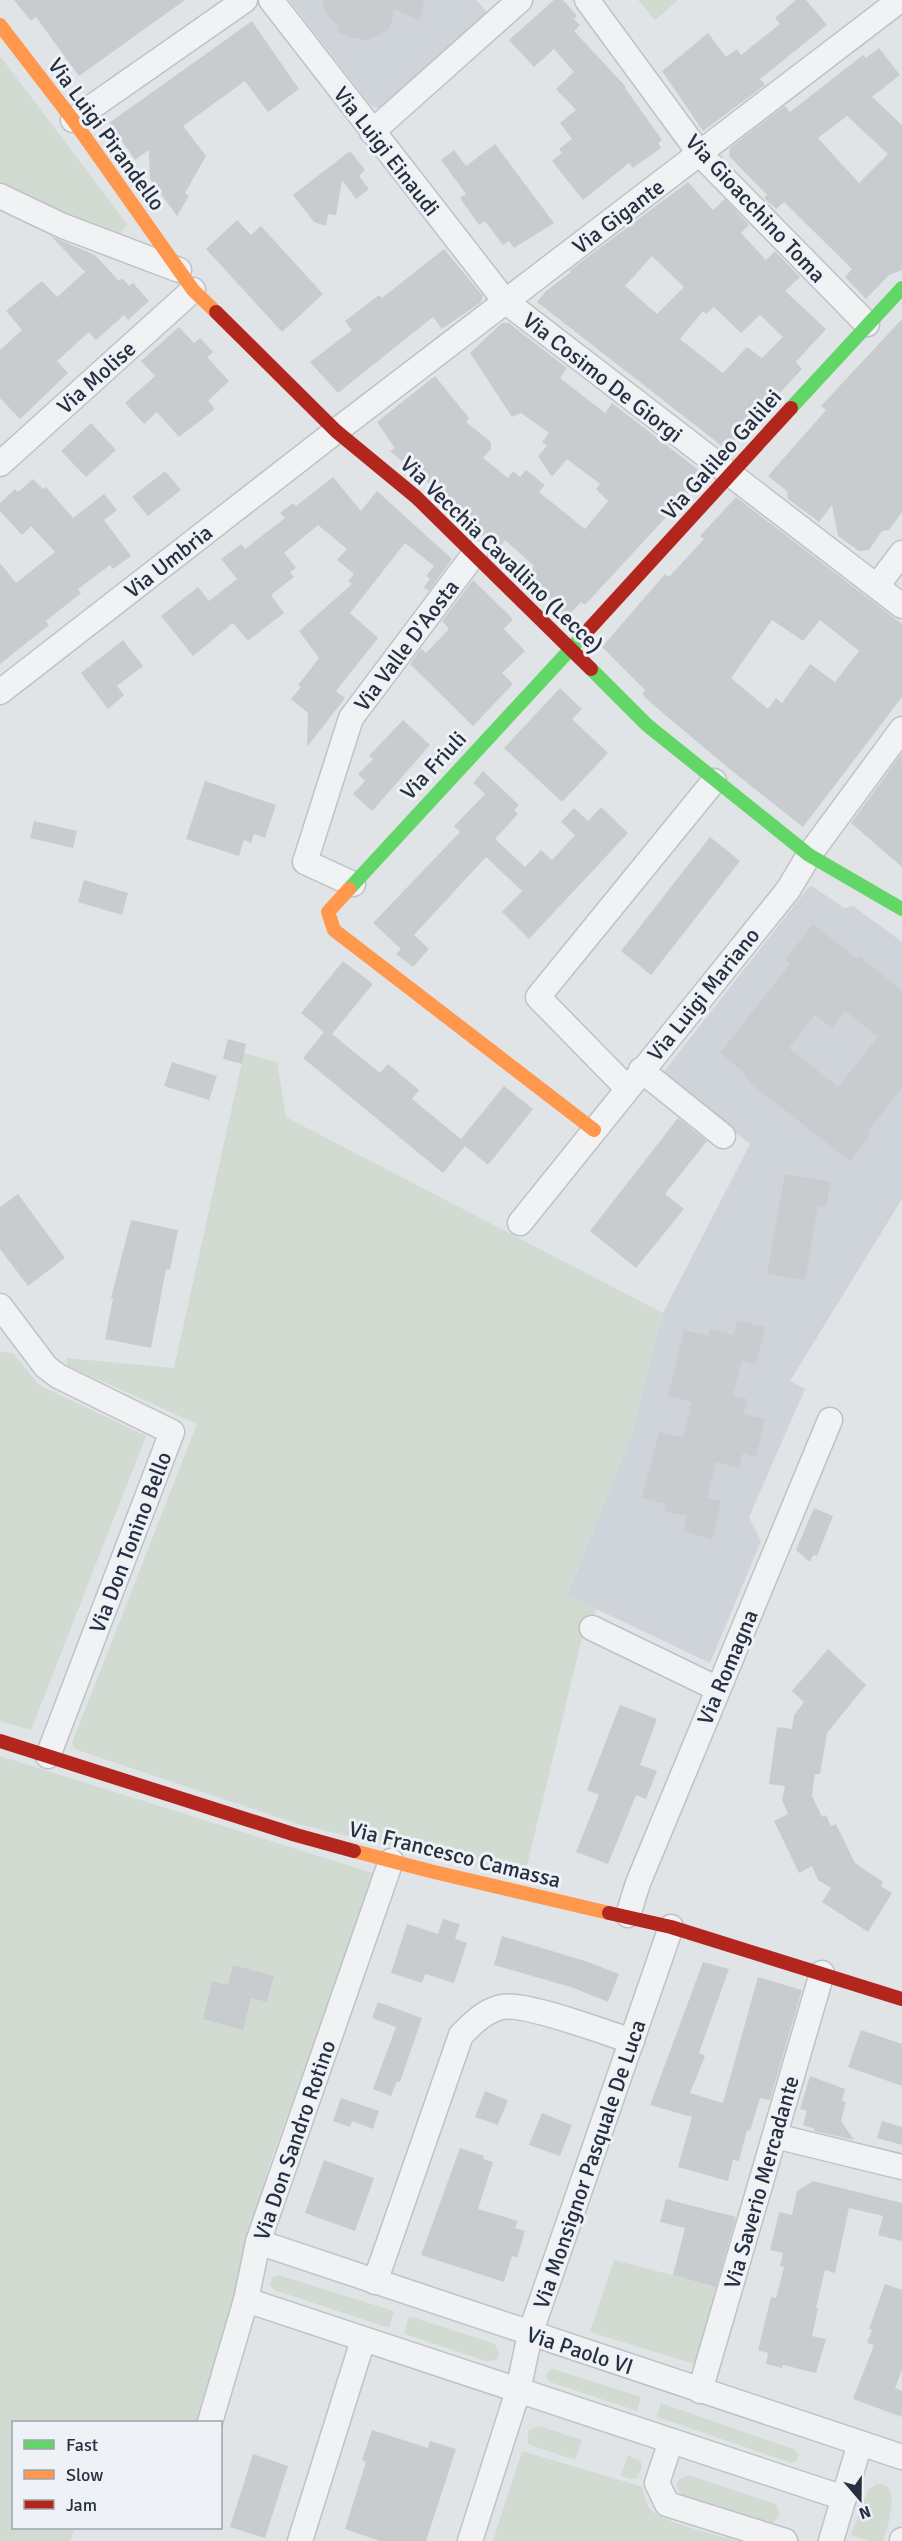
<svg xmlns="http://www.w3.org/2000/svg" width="902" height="2541" viewBox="0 0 902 2541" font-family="Signika,sans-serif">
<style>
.built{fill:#cfd3da}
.green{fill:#d1dbd2}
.building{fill:#c9cccf;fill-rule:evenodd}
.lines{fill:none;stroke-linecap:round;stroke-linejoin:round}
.street-casing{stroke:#bfc2c5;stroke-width:27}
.street{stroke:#f1f2f3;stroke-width:24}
.fast{stroke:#63d668;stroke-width:14}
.slow{stroke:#ff974d;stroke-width:14}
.jam{stroke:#b3261e;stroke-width:14}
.labels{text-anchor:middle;stroke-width:6;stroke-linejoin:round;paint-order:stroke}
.street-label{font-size:22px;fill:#273040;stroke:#eef2f6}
</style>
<rect width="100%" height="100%" fill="#e1e4e7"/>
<!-- built -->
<g class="built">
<polygon points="289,0 476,0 489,14 388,105 378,108 371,106"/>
<polygon points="812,886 844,908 853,906 902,942 902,1199 790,1381 805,1389 749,1517 761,1541 710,1663 567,1595 632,1433 663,1313 750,1144 662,1074 808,888"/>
</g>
<!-- green -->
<g class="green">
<polygon points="638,0 678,0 655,20"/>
<polygon points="0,56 127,224 118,237 0,188"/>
<polygon points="244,1053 277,1062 286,1117 663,1313 632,1433 567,1594 597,1609 581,1642 524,1878 298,1824 74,1749 72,1743 197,1424 68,1366 66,1358 174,1368"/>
<polygon points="0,1352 13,1353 39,1385 146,1436 31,1730 0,1721"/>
<polygon points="0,1756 376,1874 269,2166 199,2422 14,2422 14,2528 75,2528 70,2541 0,2541"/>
<polygon points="614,2260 718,2287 697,2365 590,2332"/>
<polygon points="278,2275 394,2311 389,2328 274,2290 270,2284 273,2277"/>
<polygon points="409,2316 495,2344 499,2354 497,2360 486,2361 404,2334"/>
<polygon points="553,2369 641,2397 637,2411 550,2382 546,2377 549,2370"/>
<polygon points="661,2403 793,2449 799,2454 797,2460 793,2463 789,2462 657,2417"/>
<polygon points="539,2426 582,2440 575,2460 530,2445 527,2441 529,2430"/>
<path d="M 522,2451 L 643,2487 C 644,2494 645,2502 650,2509 C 663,2523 718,2535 739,2541 L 493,2541 Z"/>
<polygon points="628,2455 641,2462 642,2467 637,2478 631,2479 621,2476"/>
<polygon points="688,2475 776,2504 780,2514 773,2523 767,2523 682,2495 676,2485 678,2480"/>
<path d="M 876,2484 C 902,2480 889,2524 883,2541 L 870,2541 L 851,2535 L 868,2490 Z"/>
</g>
<!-- building -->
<g class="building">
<polygon points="14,0 185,0 79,76 36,17 31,21"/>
<polygon points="322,0 424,0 420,20 394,9 390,28 378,36 367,40 354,38 338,32 339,27 325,13"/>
<polygon points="554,0 563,0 577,16 574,19 580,25 574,31 626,87 625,88 662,140 658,143 661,148 633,168 629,163 583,200 552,161 562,153 559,149 572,139 560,123 576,110 556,89 574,72 554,49 534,67 509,40"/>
<polygon points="796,0 806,0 827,25 760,79 765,85 703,131 662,71 708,33 726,57 737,49 741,55 780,24 775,18"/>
<polygon points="252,21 299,89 268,112 245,81 183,126 206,156 185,193 189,196 177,216 150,179 149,150 135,160 109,123"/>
<path d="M 879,48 L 900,75 L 872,97 L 902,125 L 902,270 L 889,275 L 866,299 L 845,277 L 852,269 L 784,202 L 776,209 L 764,198 L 767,195 L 729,156 L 730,148 L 783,107 L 785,106 L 790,112 L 863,55 L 866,58 ZM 847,116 L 888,154 L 859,183 L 818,138 Z"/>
<polygon points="495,144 554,223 514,248 509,241 503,245 485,221 479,225 460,198 466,194 441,160 454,150 466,166"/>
<polygon points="350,151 365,170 359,176 369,189 356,199 342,180 336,215 328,214 326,226 314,222 293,195"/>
<path d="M 688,182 L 713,210 L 725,199 L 749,225 L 741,233 L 766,260 L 775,251 L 800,277 L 785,291 L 826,329 L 796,362 L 802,369 L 727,450 L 537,302 L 546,291 L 571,272 L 569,271 ZM 652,256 L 684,287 L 657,314 L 625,286 ZM 714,307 L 741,333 L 760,315 L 783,337 L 762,358 L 747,347 L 723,373 L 680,339 L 703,311 L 706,314 Z"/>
<polygon points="237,220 251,235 261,226 323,294 282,332 206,249"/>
<polygon points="51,236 95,255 119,281 122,278 129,286 133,283 149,301 128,320 124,315 96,340 89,332 57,361 68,373 20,419 0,398 0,350 22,330 6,311 42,281 57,297 85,272"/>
<polygon points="444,249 483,296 481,302 442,329 433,317 338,393 310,362 352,330 345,321 379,295 382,298"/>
<polygon points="902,319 902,512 889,530 882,531 869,550 859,551 838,536 832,505 819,522 788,499 787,491 768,476 826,410 821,406"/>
<polygon points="502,323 509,323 567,368 560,378 605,413 612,403 705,475 585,605 581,602 567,617 524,577 534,566 505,540 497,550 429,484 390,451 395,448 377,422 435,376 469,418 466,422 491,442 491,449 483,458 508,478 513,471 520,477 526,470 545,485 539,492 585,529 608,501 596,489 600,484 567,459 552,477 538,456 547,446 542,442 549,433 521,413 512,417 470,353"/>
<polygon points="179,327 194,343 200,338 213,352 207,357 229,381 208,401 215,409 179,437 157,412 144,424 125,403 155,376 141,361"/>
<polygon points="91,423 116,450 86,477 61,451"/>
<polygon points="165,471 181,490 148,516 132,497"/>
<polygon points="333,477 361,511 377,491 452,559 429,591 424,587 430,579 426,576 434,566 405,543 350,613 378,638 336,691 345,698 307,747 308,713 291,699 301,687 298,685 319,658 299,631 352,584 348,581 354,574 337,560 347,549 318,525 284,553 296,568 290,572 294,577 271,595 284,613 248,641 233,623 193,656 161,616 198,587 209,601 237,579 221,559 241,544 245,549 285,518 280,513 293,503 296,506"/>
<polygon points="33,479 43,489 46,487 73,518 104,494 117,510 104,520 131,556 113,569 110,565 78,589 81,593 46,621 49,625 0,664 0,563 16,583 55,552 31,526 22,535 0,511 0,503 15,489 18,492"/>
<path d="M 736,497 L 902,624 L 902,697 L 803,827 L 732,771 L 651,703 L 642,694 L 645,690 L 602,647 L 665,574 L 669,577 L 704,539 L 700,536 ZM 772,620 L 803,641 L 820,620 L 859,651 L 835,682 L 810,664 L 782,703 L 776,698 L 768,709 L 731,678 Z"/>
<polygon points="473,580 513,619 504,629 525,651 502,673 513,684 473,726 410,664 421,648 426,653 449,629 442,621"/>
<polygon points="123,640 143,666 117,686 124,695 108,709 81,673"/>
<polygon points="560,688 582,709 572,719 608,753 562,802 504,748"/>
<polygon points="403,720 430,745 372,811 353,794 365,781 358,774 373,759 369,756"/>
<polygon points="902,753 902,867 851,823"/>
<polygon points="483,771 519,805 514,810 518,814 495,839 525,867 541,850 552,860 575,835 561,822 574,808 588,821 601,807 628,833 529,939 502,912 522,891 486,857 414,935 429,949 413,967 396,954 401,949 373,923 460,832 454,826 485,794 473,783"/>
<polygon points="205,781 276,805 265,838 254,834 251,843 244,840 239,856 186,839"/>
<polygon points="34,821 77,831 73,848 30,838"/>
<polygon points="710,837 740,861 651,975 621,951"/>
<polygon points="84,880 128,893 122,915 78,902"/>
<path d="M 813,924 L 857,959 L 860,957 L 902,991 L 902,1088 L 867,1132 L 871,1134 L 850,1161 L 755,1087 L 744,1076 L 746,1074 L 720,1053 L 790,964 L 785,960 ZM 845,1011 L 878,1037 L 838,1087 L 789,1048 L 815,1015 L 832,1028 Z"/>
<polygon points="343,961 373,984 332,1034 380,1073 388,1064 419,1090 412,1099 461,1139 504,1086 533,1109 488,1165 465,1146 443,1173 303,1058 324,1032 301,1013"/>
<polygon points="228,1039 246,1044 242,1064 223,1059"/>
<polygon points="172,1062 217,1076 209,1100 164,1086"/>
<polygon points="678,1118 707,1141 665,1194 684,1209 636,1268 590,1231"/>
<polygon points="785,1174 831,1182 826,1207 818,1206 805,1280 767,1274"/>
<polygon points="18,1194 65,1258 28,1286 0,1249 0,1207"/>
<polygon points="131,1220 178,1230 170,1270 166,1269 151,1348 105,1339 113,1299 111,1298"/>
<polygon points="737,1320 765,1327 756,1364 742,1360 733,1396 747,1399 743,1414 765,1419 756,1457 743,1453 739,1468 716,1462 707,1498 721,1501 712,1539 683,1531 687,1516 664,1511 666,1504 642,1498 659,1432 683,1438 692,1402 668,1396 684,1330 708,1336 710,1329 733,1335"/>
<polygon points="814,1508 833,1516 817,1556 813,1555 810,1562 796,1550"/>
<polygon points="828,1649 866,1685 827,1733 820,1774 815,1774 812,1796 822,1817 826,1815 831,1826 836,1824 855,1863 883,1882 881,1886 892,1893 868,1932 822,1902 831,1888 818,1880 812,1866 799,1873 774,1821 788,1814 782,1800 785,1786 769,1784 777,1727 792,1729 794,1715 804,1702 792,1691"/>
<polygon points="620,1705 657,1719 640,1765 657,1771 646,1799 636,1795 608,1864 576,1852 599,1795 587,1790"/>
<polygon points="443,1919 460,1924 455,1939 467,1943 454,1983 425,1974 422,1983 391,1973 407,1924 438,1934"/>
<polygon points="502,1936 585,1961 619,1974 608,2002 574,1988 494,1965"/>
<polygon points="703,1962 729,1969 699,2053 705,2056 690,2093 723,2103 758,1977 802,1990 770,2100 760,2098 750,2131 747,2130 739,2161 733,2160 728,2181 678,2167 692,2117 650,2105"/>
<polygon points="233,1965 274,1976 267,2002 251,1998 243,2030 203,2019 212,1981 228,1985"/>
<polygon points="378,2002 422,2018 400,2082 397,2081 391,2096 373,2089 396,2027 372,2018"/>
<polygon points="861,2030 902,2044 902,2086 848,2067"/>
<polygon points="810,2076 845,2089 842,2101 846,2102 841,2121 854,2140 814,2131 815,2129 803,2125 807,2111 800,2109"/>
<polygon points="485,2091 508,2100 498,2125 475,2117"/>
<polygon points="341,2098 379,2111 373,2129 352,2121 350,2127 333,2121"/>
<polygon points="542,2113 572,2125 560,2156 529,2145"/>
<polygon points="882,2121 902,2127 902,2145 877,2138"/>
<polygon points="460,2148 484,2156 483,2159 493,2162 478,2209 518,2221 515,2228 525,2231 517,2258 512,2256 504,2282 421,2255"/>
<polygon points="324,2160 374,2178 355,2231 305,2213"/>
<polygon points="813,2181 902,2203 902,2241 878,2235 883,2216 849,2208 835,2273 825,2270 816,2308 818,2308 812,2336 826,2339 816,2373 783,2365 782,2368 766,2364 768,2353 758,2350 771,2297 776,2298 784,2267 780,2266 783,2253 770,2250 779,2212 792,2215 797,2191"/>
<polygon points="666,2199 736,2217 716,2287 673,2275 685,2228 660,2222"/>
<polygon points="885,2284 902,2290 902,2370 895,2388 902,2391 902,2417 853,2399 874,2345 867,2343 872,2330 869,2329"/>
<polygon points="372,2430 428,2448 430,2441 456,2449 426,2541 380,2541 345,2529 366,2462 362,2460"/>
<polygon points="253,2454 288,2466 265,2538 230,2527"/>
</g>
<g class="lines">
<!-- street casing -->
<g class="street-casing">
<g id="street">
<polyline points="271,0 505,301 902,606"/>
<polyline points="587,0 700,154 867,324"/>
<polyline points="73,120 245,0"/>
<polyline points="372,132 520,0"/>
<polyline points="0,196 63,226 179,270"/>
<polyline points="0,464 193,290"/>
<polyline points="877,586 902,553"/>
<polyline points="0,692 336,431 900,0"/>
<polyline points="353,884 305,862 351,718 475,553"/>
<polyline points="641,1070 723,1136"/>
<polyline points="627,1088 538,997 714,781"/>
<polyline points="520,1223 788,890 809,855 902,729"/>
<polyline points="0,1306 46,1367 58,1376 172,1432 48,1756"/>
<polyline points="592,1628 718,1689"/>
<polyline points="628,1915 638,1883 830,1420"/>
<polyline points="775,2136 902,2167"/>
<polyline points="258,2242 902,2457"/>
<path d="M 375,2282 L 461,2035 C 473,2023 484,2011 502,2007 C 525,2002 606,2033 632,2041"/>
<polyline points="246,2300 844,2498"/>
<polyline points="700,2391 822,1973"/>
<polyline points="210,2422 246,2300 258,2242 391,1861"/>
<polyline points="671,2441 657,2483 667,2504 785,2541"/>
<polyline points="300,2541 363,2340"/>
<polyline points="470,2541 518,2391 530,2334 671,1927"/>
<polyline points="831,2541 860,2443"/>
<polyline points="902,2541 902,2540"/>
</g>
</g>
<!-- street -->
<use href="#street" class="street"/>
<!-- fast -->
<g class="fast">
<polyline points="791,408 902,288"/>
<polyline points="591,669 647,725 809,855 902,909"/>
<polyline points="349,889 590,628"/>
</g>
<!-- slow -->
<g class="slow">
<polyline points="0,25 73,120 193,290 216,312"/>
<polyline points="349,889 328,912 334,930 594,1130"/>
<polyline points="354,1851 430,1871 609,1913"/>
</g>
<!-- jam -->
<g class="jam">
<polyline points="216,312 336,431 416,497 591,669"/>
<polyline points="590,628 791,408"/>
<polyline points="0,1741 296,1835 354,1851"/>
<polyline points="609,1913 671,1927 902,1999"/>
</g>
</g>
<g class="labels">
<!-- street labels -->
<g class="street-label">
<text transform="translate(107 134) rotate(54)" y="8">Via Luigi Pirandello</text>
<text transform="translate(387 151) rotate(52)" y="8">Via Luigi Einaudi</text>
<text transform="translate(756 208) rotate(47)" y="8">Via Gioacchino Toma</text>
<text transform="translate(618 216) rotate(-37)" y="8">Via Gigante</text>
<text transform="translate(96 377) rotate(-42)" y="8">Via Molise</text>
<text transform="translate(603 377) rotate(38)" y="8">Via Cosimo De Giorgi</text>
<text transform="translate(721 454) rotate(-48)" y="8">Via Galileo Galilei</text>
<text transform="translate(502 554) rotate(44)" y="8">Via Vecchia Cavallino (Lecce)</text>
<text transform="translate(168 561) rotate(-38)" y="8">Via Umbria</text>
<text transform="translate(406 645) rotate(-53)" y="8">Via Valle D'Aosta</text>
<text transform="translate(433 765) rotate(-47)" y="8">Via Friuli</text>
<text transform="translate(703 994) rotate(-51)" y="8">Via Luigi Mariano</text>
<text transform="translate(130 1542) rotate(-69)" y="8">Via Don Tonino Bello</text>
<text transform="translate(727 1667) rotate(-67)" y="8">Via Romagna</text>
<text transform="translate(455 1854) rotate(14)" y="8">Via Francesco Camassa</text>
<text transform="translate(294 2140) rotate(-71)" y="8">Via Don Sandro Rotino</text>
<text transform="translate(589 2164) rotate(-71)" y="8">Via Monsignor Pasquale De Luca</text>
<text transform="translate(761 2182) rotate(-74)" y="8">Via Saverio Mercadante</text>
<text transform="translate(580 2350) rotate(18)" y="8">Via Paolo VI</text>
</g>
</g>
<!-- legend -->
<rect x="12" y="2421" width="210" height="108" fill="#eef2f6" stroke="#9ea4ad" stroke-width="1.5"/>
<rect x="24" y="2440" width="30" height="9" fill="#63d668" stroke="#9ea4ad" stroke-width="1.5"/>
<text x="66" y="2451" font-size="18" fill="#273040">Fast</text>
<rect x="24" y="2470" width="30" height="9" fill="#ff974d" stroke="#9ea4ad" stroke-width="1.5"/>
<text x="66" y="2481" font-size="18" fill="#273040">Slow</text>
<rect x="24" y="2500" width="30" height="9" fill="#b3261e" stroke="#9ea4ad" stroke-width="1.5"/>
<text x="66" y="2511" font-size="18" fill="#273040">Jam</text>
<!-- north arrow -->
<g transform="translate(860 2499) rotate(160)" stroke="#eef2f6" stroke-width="4.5" paint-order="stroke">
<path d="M0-4.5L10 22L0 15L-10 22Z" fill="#273040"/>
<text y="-9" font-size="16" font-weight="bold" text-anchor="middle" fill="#273040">N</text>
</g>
</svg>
